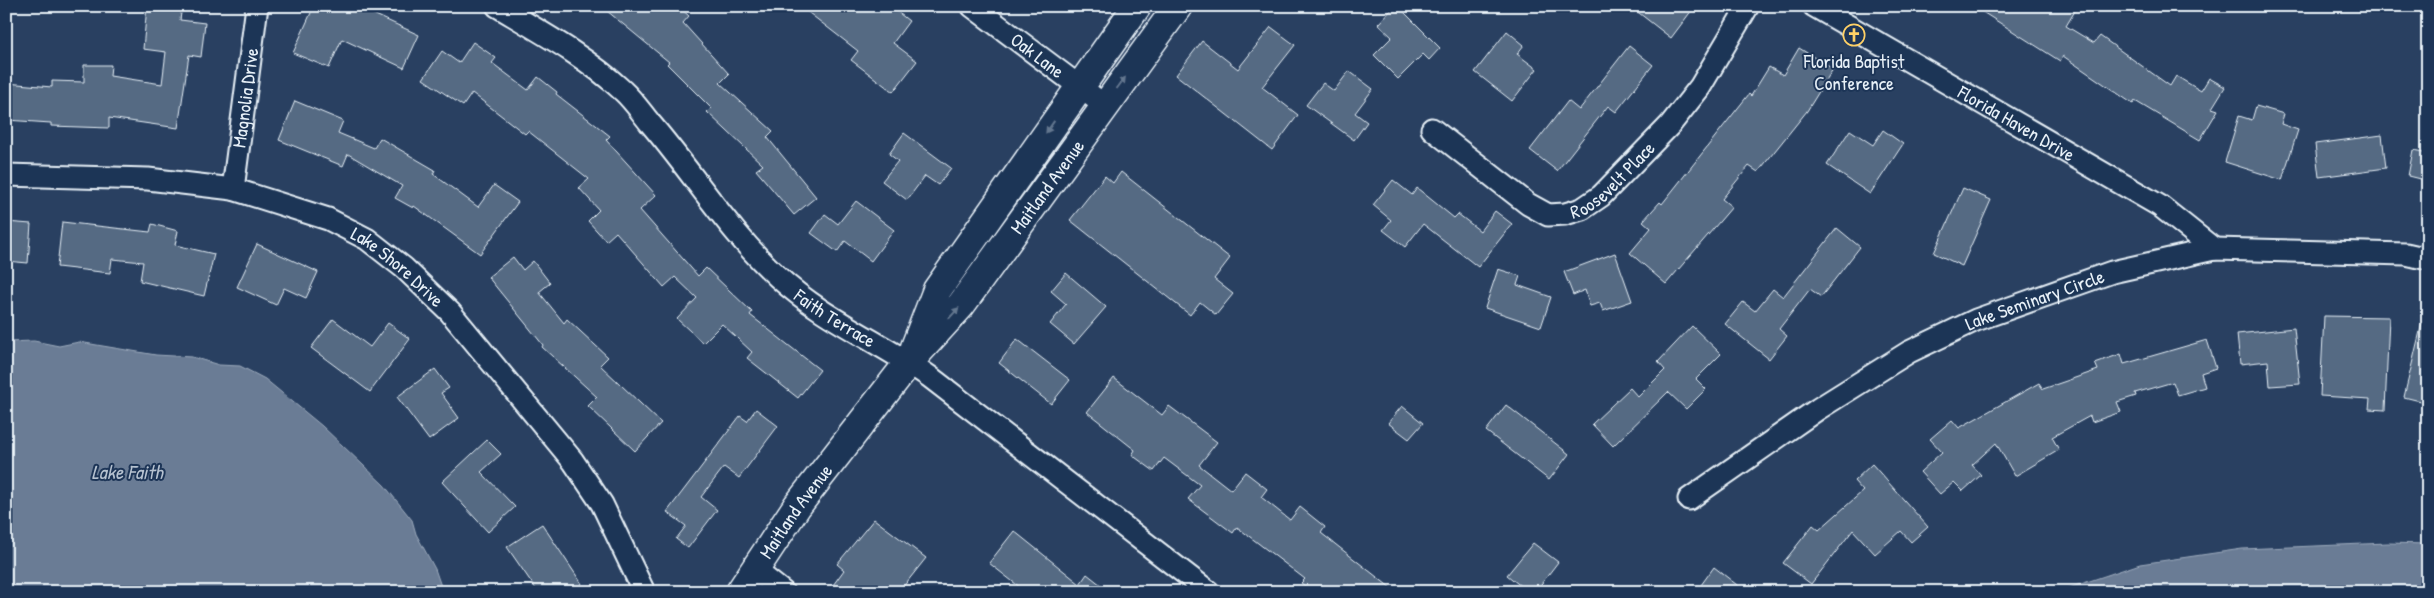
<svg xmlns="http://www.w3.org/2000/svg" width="2434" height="598" viewBox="0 0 2434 598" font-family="'Patrick Hand',sans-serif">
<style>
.water{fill:#6b7c95;stroke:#9dabbd}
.building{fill:#556a83;stroke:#e8f1f8}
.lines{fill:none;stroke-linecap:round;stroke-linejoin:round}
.minor-casing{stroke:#e8f1f8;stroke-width:25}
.secondary-casing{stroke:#e8f1f8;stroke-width:31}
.minor{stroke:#1d3557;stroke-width:21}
.secondary{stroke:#1d3557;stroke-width:28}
.oneway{fill:#64778f}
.labels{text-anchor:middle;stroke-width:4;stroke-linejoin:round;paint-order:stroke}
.street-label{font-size:19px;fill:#e8f1f8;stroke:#1d3557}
.poi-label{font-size:19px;fill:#e8f1f8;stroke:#1d3557}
.water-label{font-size:20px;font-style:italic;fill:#b6c2d0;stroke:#1d3557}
</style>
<rect width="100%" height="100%" fill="#294061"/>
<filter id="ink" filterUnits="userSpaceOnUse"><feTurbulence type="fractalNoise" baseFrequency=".02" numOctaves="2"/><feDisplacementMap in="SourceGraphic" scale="10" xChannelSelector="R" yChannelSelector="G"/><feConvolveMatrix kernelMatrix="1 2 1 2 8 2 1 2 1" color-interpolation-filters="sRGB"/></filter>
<g filter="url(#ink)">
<!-- water -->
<g class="water">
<polygon points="34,341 59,346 79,342 156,355 192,357 219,365 240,366 265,379 322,426 384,485 412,520 416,534 435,569 443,592 6,592 6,342"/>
<polygon points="2388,543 2428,544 2428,592 2057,592 2140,564 2242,549"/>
</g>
<!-- building -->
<g class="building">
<polygon points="147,6 182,6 180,20 205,23 201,57 189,55 178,128 109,118 109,128 51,126 51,123 6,120 6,83 52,87 52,81 84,82 84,65 111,65 110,76 162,84 166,52 143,49"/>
<polygon points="314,6 356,6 419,35 404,68 342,39 329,68 293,53"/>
<polygon points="601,6 678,6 689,16 683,23 729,74 720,83 773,131 767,137 816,197 794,215 756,170 763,165 707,112 711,108 667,64 669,62"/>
<polygon points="800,6 890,6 909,21 893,43 917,61 893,92 851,60 858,51"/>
<polygon points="1395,6 1398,6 1440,48 1429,60 1423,54 1398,79 1374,55 1392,37 1378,24"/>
<polygon points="1630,6 1695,6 1671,38"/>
<polygon points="1973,6 2078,6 2066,26 2094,43 2100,36 2170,86 2176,76 2201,91 2209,78 2225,87 2212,108 2218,110 2200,140 2135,101 2133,104 2063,56 2060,61"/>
<polygon points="1271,27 1295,45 1262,87 1298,115 1272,150 1176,75 1202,41 1238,69"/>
<polygon points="1507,31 1524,45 1517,54 1537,69 1512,101 1475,72"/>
<polygon points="473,42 496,58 492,63 528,90 538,77 557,92 556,94 610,136 606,140 656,195 640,210 698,276 706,268 752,312 750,315 820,370 798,398 747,358 752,352 722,324 703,343 677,319 697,298 675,277 664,287 616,232 606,241 588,221 599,210 579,188 589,179 528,131 525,134 472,93 463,106 423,79 442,51 459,63"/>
<polygon points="1629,46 1653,65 1616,112 1608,106 1557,171 1530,150 1568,101 1579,110"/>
<polygon points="1799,48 1833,69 1807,111 1758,172 1749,166 1722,199 1732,207 1666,284 1630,253 1651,228 1643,221 1660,202 1662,204 1749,94 1751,96 1769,67 1783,75"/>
<polygon points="1349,71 1373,89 1355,113 1367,122 1354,140 1306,105 1323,83 1334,91"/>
<polygon points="295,101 343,121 338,133 374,148 380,138 435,170 433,174 478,207 494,185 518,202 480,254 414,206 413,208 395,198 402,186 348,154 343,166 279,140"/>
<polygon points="2256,106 2284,114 2281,124 2298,130 2282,180 2225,162 2239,116 2252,120"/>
<polygon points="1850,130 1873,145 1883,130 1903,144 1870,194 1827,165"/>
<polygon points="904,133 951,168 938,185 925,176 907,200 882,181 898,161 889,154"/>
<polygon points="2382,135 2386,168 2319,177 2315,144"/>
<polygon points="2413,150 2428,153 2428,181 2408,176"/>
<polygon points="1121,172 1230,258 1214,279 1233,294 1216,315 1200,302 1190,315 1070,220 1105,176 1113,183"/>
<polygon points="1393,180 1412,195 1417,188 1454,218 1458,214 1480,231 1495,211 1512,224 1478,267 1423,224 1405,247 1383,230 1391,220 1373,205"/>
<polygon points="1963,188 1991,200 1962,266 1934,253"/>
<polygon points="856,201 894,230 871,261 845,241 837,252 811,233 825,214 838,224"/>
<polygon points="6,222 31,224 28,263 6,261"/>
<polygon points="62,222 150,232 152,224 178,231 175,245 214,254 204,296 140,281 143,262 112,259 110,273 57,267"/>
<polygon points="1837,228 1860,247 1821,297 1810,289 1779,329 1787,336 1769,359 1725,324 1743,302 1755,311 1773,289 1783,297"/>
<polygon points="257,244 318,272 306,298 284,288 276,305 237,287"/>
<polygon points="1615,253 1632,301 1603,311 1600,303 1590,306 1585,290 1573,295 1564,272"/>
<polygon points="513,257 523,270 533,261 550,283 539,292 564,323 567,319 608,357 600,365 661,423 635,451 588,406 597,397 542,347 543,345 488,277"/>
<polygon points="1498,269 1520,276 1517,285 1551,297 1541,327 1485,308"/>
<polygon points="1066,273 1106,307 1074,344 1050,324 1066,304 1051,291"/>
<polygon points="2324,316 2389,317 2385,410 2369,409 2370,399 2320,396"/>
<polygon points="333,319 370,347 388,323 410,339 370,392 311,348"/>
<polygon points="2422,323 2428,324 2428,403 2404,397"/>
<polygon points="1692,326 1721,354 1696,379 1706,389 1686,409 1668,392 1613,446 1592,424 1630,388 1638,397 1665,370 1658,362"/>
<polygon points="2294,328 2300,384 2270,386 2268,361 2240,364 2237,334"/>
<polygon points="1017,339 1070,380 1051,404 999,363"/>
<polygon points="2207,340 2216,368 2201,373 2205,387 2178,395 2173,382 2135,393 2136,396 2117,402 2121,412 2092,422 2090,416 2052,437 2059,450 2015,476 1996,443 1972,465 1981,475 1963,491 1954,482 1940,494 1920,472 1942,452 1930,439 1952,420 1959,428 2039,383 2043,389 2098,370 2095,363 2121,354 2124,364"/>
<polygon points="435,369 449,388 441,393 459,418 429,440 397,397"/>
<polygon points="1114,378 1162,415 1169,406 1217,442 1199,465 1231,490 1245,472 1267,489 1261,497 1290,520 1300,507 1325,527 1321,533 1396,592 1313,592 1301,583 1305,579 1237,527 1233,533 1188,499 1200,485 1164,458 1154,471 1132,455 1135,450 1087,412"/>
<polygon points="1506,405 1569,454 1549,480 1486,431"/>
<polygon points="1402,406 1423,423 1409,439 1388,423"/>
<polygon points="756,409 778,426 739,478 724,467 701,497 717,510 688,548 676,539 686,526 667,512 740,416 747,421"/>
<polygon points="487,440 501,454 481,472 515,507 488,532 442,482"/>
<polygon points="1872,464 1928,527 1911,542 1901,531 1875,554 1853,530 1811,584 1783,563 1813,525 1819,530 1863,491 1854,481"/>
<polygon points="874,519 926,558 899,592 828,592 844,570 837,564"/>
<polygon points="542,524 582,584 571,592 538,592 507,547"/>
<polygon points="1014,531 1080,584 1087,574 1110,592 1026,592 989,563"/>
<polygon points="1533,543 1558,562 1535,592 1528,592 1507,575"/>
<polygon points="1714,567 1746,592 1696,592"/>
</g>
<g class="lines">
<!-- minor casing -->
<g class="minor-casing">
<g id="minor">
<path id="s1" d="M 497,6 C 539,31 588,58 623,91 C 633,100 641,112 650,123 C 693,173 729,232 778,277 C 822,318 882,343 930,377 L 1209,592"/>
<path id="s2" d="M 972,6 L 1104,105"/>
<path id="s3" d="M 1814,6 L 2160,206 L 2214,249"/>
<path id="s4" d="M 1432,129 L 1528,204 L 1548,215 L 1565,214 L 1582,209 L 1601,196 L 1670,125 L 1700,87 L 1748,6"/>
<path id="s5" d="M 6,175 L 148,179 L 233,189 L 328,219 L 367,239 L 404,268 L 450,312 L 573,461 L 602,504 L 644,592"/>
<path id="s6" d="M 233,189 L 257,6"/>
<path id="s7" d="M 1689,499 L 1818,409 L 1909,352 L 1976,320 L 2112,272 L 2214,249 L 2406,254 L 2428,259"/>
<polyline points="754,569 783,592"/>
</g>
</g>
<!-- secondary casing -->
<g class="secondary-casing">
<g id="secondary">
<polyline points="915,347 937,290 1137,6"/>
<path id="s8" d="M 740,592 L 797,506 L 909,362 L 961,305 L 1178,6"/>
</g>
</g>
<!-- minor -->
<use href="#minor" class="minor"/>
<!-- secondary -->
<use href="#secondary" class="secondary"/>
</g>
<!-- one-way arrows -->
<defs><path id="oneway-solid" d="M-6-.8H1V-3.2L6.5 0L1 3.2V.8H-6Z" transform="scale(1.25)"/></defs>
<g class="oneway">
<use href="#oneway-solid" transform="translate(1121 83) rotate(-53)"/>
<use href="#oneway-solid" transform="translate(1050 127) rotate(125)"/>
<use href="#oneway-solid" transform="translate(954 313) rotate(-47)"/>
</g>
</g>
<!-- icons -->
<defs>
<g id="church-ring" transform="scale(1.125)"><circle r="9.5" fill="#1d3557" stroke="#ffd166" stroke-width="1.5"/><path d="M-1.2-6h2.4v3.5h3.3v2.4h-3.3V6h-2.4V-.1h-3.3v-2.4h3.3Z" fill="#ffd166"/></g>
</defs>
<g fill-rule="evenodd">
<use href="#church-ring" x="1854" y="35"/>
</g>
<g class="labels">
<!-- street labels -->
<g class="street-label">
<text dy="7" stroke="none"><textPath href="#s2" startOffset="82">Oak Lane</textPath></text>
<text dy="7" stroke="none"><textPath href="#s6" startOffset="92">Magnolia Drive</textPath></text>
<text dy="7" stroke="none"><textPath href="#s3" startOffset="234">Florida Haven Drive</textPath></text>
<text dy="7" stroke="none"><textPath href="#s4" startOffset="221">Roosevelt Place</textPath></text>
<text dy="7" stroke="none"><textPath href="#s8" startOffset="509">Maitland Avenue</textPath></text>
<text dy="7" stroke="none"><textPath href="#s5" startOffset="412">Lake Shore Drive</textPath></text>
<text dy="7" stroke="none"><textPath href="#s7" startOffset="401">Lake Seminary Circle</textPath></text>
<text dy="7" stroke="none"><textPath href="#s1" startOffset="465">Faith Terrace</textPath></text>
<text dy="7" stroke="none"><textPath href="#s8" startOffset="98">Maitland Avenue</textPath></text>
</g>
<!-- poi labels -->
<g class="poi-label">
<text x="1854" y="68">Florida Baptist<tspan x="1854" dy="22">Conference</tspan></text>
</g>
<!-- water labels -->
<g class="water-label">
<text x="127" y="479">Lake Faith</text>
</g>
</g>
<!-- margin -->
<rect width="2434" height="598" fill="none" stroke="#1d3557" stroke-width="25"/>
<rect x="12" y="12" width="2409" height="573" fill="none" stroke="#e8f1f8" stroke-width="2" filter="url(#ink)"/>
</svg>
